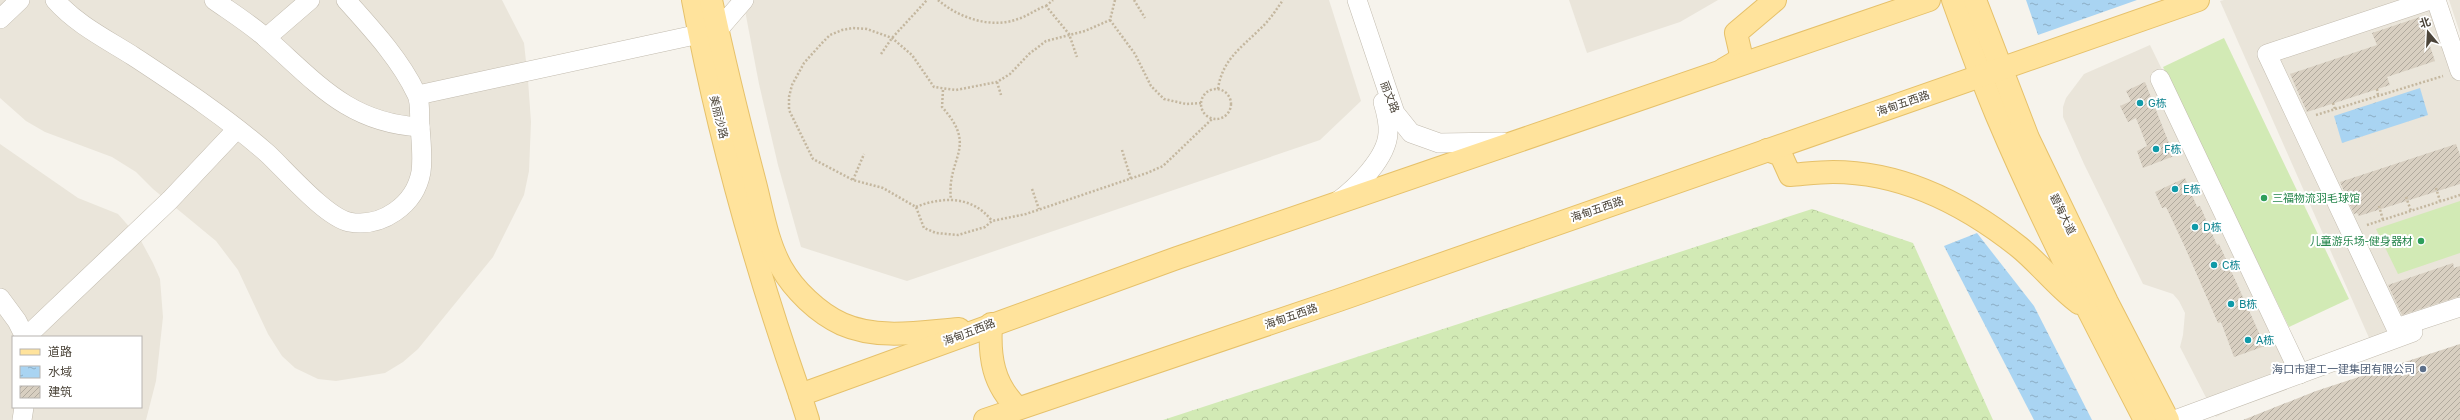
<svg xmlns="http://www.w3.org/2000/svg" width="2460" height="420" viewBox="0 0 2460 420" font-family="'Golos Text','Noto Sans SC',sans-serif">
<style>
.residential{fill:#eae5da;fill-rule:evenodd}
.forest{fill:url(#forest-crowns)}
.garden{fill:#d2eab5}
.water{fill:url(#water-ripples)}
.building{fill:url(#building-hatch)}
.lines{fill:none;stroke-linecap:round;stroke-linejoin:round}
.minor-casing{stroke:#c2bbae;stroke-width:20}
.major-casing{stroke:#e6c16a;stroke-width:24}
.path{stroke:#c4b79f;stroke-width:2.5;stroke-dasharray:2 2;stroke-linecap:butt}
.minor{stroke:#fff;stroke-width:19}
.major{stroke:#ffe39c;stroke-width:22}
.culture-dot{fill:#0f9aa8;stroke:#fff;stroke-width:1.5}
.leisure-dot{fill:#2e9e5b;stroke:#fff;stroke-width:1.5}
.service-dot{fill:#5c6f8a;stroke:#fff;stroke-width:1.5}
.labels{text-anchor:middle;stroke-width:4;stroke-linejoin:round;paint-order:stroke}
.street-label{font-size:11px;fill:#4b4439;stroke:#fff}
.culture-label{font-size:11px;fill:#0d838f;stroke:#fff;text-anchor:start}
.leisure-label{font-size:11px;fill:#27864d;stroke:#fff;text-anchor:start}
.service-label{font-size:11px;fill:#4e5e75;stroke:#fff;text-anchor:end}
</style>
<defs>
<pattern id="forest-crowns" width="20" height="18" patternUnits="userSpaceOnUse"><rect width="20" height="18" fill="#d2eab5"/><path d="M2 6a3 3 0 1 1 6 0M12 15a3 3 0 1 1 6 0" fill="none" stroke="#b6ca9c"/></pattern>
<pattern id="water-ripples" width="26" height="14" patternUnits="userSpaceOnUse"><rect width="26" height="14" fill="#a9d4f2"/><path d="M2 4q2-2 4 0t4 0M15 11q2-2 4 0t4 0" fill="none" stroke="#8caec5"/></pattern>
<pattern id="building-hatch" width="6" height="6" patternUnits="userSpaceOnUse"><rect width="6" height="6" fill="#d8cfc1"/><path d="M-1 1l2-2M0 6l6-6M5 7l2-2" fill="none" stroke="#b1aa9e"/></pattern>
</defs>
<rect width="100%" height="100%" fill="#f6f3ec"/>
<!-- residential -->
<g class="residential">
<polygon points="0,0 502,0 524,43 528,80 531,122 529,171 524,195 493,257 418,349 403,362 385,373 336,381 318,379 295,368 282,356 268,334 238,270 216,241 153,189 136,172 112,157 45,132 26,121 0,98"/>
<polygon points="743,0 1329,0 1361,101 1320,140 907,281 801,247 778,165 759,84"/>
<polygon points="1569,0 1718,0 1680,22 1587,53"/>
<polygon points="2224,0 2440,0 2460,61 2460,311 2370,340 2220,1"/>
<polygon points="2449,0 2460,0 2460,33"/>
<polygon points="2150,45 2309,370 2216,417 2180,347 2183,335 2185,313 2179,301 2173,294 2143,284 2084,164 2063,117 2063,107 2066,98 2084,74"/>
<path d="M 0,144 L 78,198 L 118,214 L 140,239 L 153,263 L 160,279 L 163,317 L 156,381 L 146,420 L 0,420 ZM 13,337 L 141,337 L 141,407 L 13,407 Z"/>
</g>
<!-- forest -->
<polygon class="forest" points="1812,209 1913,243 1993,420 1163,420"/>
<!-- garden -->
<g class="garden">
<polygon points="2224,38 2349,299 2289,327 2163,67"/>
<polygon points="2460,201 2460,253 2398,274 2376,229"/>
</g>
<!-- water -->
<g class="water">
<polygon points="2026,0 2137,0 2038,35"/>
<polygon points="2420,88 2428,115 2342,143 2334,116"/>
<polygon points="1977,233 2034,306 2092,420 2034,420 1944,246"/>
</g>
<!-- building -->
<g class="building">
<polygon points="2420,17 2435,61 2387,77 2390,85 2307,112 2290,74 2377,45 2372,33"/>
<polygon points="2145,82 2174,156 2143,168 2137,151 2147,146 2136,118 2128,122 2120,106 2131,101 2126,91"/>
<polygon points="2456,144 2460,155 2460,184 2359,216 2357,213 2354,214 2340,182"/>
<polygon points="2185,178 2197,207 2200,206 2217,245 2219,244 2265,346 2234,357 2221,322 2218,323 2184,245 2166,207 2162,208 2155,192"/>
<polygon points="2453,263 2454,268 2460,266 2460,296 2402,315 2388,285"/>
<polygon points="2460,344 2460,420 2243,420 2316,391"/>
</g>
<g class="lines">
<!-- minor casing -->
<g class="minor-casing">
<g id="minor">
<path d="M 55,0 C 76,24 106,39 133,56 C 180,87 226,117 268,154 C 287,172 326,217 349,222 C 382,228 415,205 421,172 C 423,157 421,141 420,126 C 419,116 421,101 416,93 C 400,59 371,28 346,0"/>
<path d="M 214,0 C 231,12 250,24 266,38 C 316,82 348,123 420,127"/>
<polyline points="1357,0 1395,113 1411,133 1439,143 1502,142"/>
<polyline points="2430,0 2267,54 2396,328 2460,307"/>
<polyline points="2436,0 2460,71"/>
<polyline points="0,19 20,0"/>
<polyline points="266,38 310,0"/>
<polyline points="2160,79 2300,374"/>
<polyline points="418,95 718,30 744,0"/>
<path d="M 1337,202 C 1356,188 1387,158 1388,133 C 1389,122 1386,112 1383,102"/>
<polyline points="0,298 17,321 25,337"/>
<polyline points="26,337 170,200 237,129"/>
<polyline points="22,420 24,407"/>
<polyline points="2175,420 2413,332"/>
</g>
</g>
<!-- major casing -->
<g class="major-casing">
<g id="major">
<path d="M 693,0 C 718,134 755,266 800,395"/>
<path d="M 711,0 C 724,61 739,122 755,183 C 762,210 767,242 781,267 C 794,290 818,313 842,324 C 878,340 921,332 959,329"/>
<path d="M 1953,0 C 1967,39 1981,78 1997,116 C 2041,220 2093,320 2145,420"/>
<polyline points="1975,0 2028,138 2107,302 2168,420"/>
<polyline points="1724,69 1736,62 1741,55 1736,33 1775,0"/>
<path d="M 1767,150 L 1781,155 L 1790,175 C 1804,174 1819,172 1833,172 C 1903,172 1965,204 2019,247 C 2040,264 2057,287 2079,303"/>
<path d="M 991,324 C 989,357 993,385 1018,408"/>
<polyline points="808,420 800,395 1177,258 1929,0"/>
<polyline points="985,420 1339,300 2198,0"/>
</g>
</g>
<!-- path -->
<g class="path">
<path d="M 938,0 C 959,18 991,29 1018,19 C 1028,16 1036,9 1046,6 L 1069,34 L 1077,57"/>
<polyline points="1115,0 1110,20 1085,31 1046,41 1029,54 1010,74 997,82 956,90 934,87 912,55 892,38 867,29 853,28 842,30 830,35 822,43 804,63 792,85 789,97 789,110 813,159 853,180 883,188 916,207 924,228 936,233 958,235 985,227 992,221 1026,214 1147,173 1163,166 1212,119"/>
<polyline points="1134,0 1145,18"/>
<polyline points="1046,6 1053,0"/>
<polyline points="1110,20 1135,54 1151,86 1164,99 1186,104 1201,103"/>
<polyline points="881,54 892,38 927,0"/>
<polyline points="997,82 1001,95"/>
<circle cx="1216" cy="104" r="15"/>
<path d="M 1218,89 C 1222,60 1241,48 1260,29 C 1269,21 1276,10 1283,0"/>
<polyline points="2377,89 2378,96"/>
<path d="M 943,90 L 942,107 C 979,148 946,157 951,200"/>
<polyline points="2333,103 2335,109"/>
<polyline points="2316,115 2443,76"/>
<polyline points="1122,150 1131,179"/>
<polyline points="853,180 864,154"/>
<polyline points="2436,188 2440,201"/>
<polyline points="1032,189 1039,209"/>
<polyline points="2406,197 2411,211"/>
<polyline points="2379,206 2383,220"/>
<path d="M 916,207 C 943,196 973,196 992,221"/>
<polyline points="2367,225 2460,195"/>
</g>
<!-- minor -->
<use href="#minor" class="minor"/>
<!-- major -->
<use href="#major" class="major"/>
</g>
<!-- markers -->
<g class="culture-dot">
<circle cx="2140" cy="103" r="4"/>
<circle cx="2156" cy="149" r="4"/>
<circle cx="2175" cy="189" r="4"/>
<circle cx="2195" cy="227" r="4"/>
<circle cx="2214" cy="265" r="4"/>
<circle cx="2231" cy="304" r="4"/>
<circle cx="2248" cy="340" r="4"/>
</g>
<g class="leisure-dot">
<circle cx="2264" cy="198" r="4"/>
<circle cx="2421" cy="241" r="4"/>
</g>
<circle class="service-dot" cx="2423" cy="369" r="4"/>
<g class="labels">
<!-- street labels -->
<g class="street-label">
<text transform="translate(1390 97) rotate(69)" y="4">丽文路</text>
<text transform="translate(1903 103) rotate(-19)" y="4">海甸五西路</text>
<text transform="translate(719 117) rotate(76)" y="4">美丽沙路</text>
<text transform="translate(1597 209) rotate(-19)" y="4">海甸五西路</text>
<text transform="translate(2063 214) rotate(64)" y="4">碧海大道</text>
<text transform="translate(1291 316) rotate(-19)" y="4">海甸五西路</text>
<text transform="translate(969 332) rotate(-21)" y="4">海甸五西路</text>
</g>
<!-- culture labels -->
<g class="culture-label">
<text x="2148" y="107">G栋</text>
<text x="2164" y="153">F栋</text>
<text x="2183" y="193">E栋</text>
<text x="2203" y="231">D栋</text>
<text x="2222" y="269">C栋</text>
<text x="2239" y="308">B栋</text>
<text x="2256" y="344">A栋</text>
</g>
<!-- leisure labels -->
<g class="leisure-label">
<text x="2272" y="202">三福物流羽毛球馆</text>
<text x="2413" y="245" text-anchor="end">儿童游乐场-健身器材</text>
</g>
<!-- service labels -->
<g class="service-label">
<text x="2415" y="373">海口市建工一建集团有限公司</text>
</g>
</g>
<!-- legend -->
<rect x="12" y="336" width="130" height="72" fill="#ffffff" stroke="#b7b4b0"/>
<rect x="20" y="349" width="20" height="6" fill="#ffe39c" stroke="#b7b4b0"/>
<text x="48" y="356" font-size="12" fill="#4b4439">道路</text>
<rect x="20" y="366" width="20" height="12" fill="url(#water-ripples)" stroke="#b7b4b0"/>
<text x="48" y="376" font-size="12" fill="#4b4439">水域</text>
<rect x="20" y="386" width="20" height="12" fill="url(#building-hatch)" stroke="#b7b4b0"/>
<text x="48" y="396" font-size="12" fill="#4b4439">建筑</text>
<!-- north arrow -->
<g transform="translate(2428 32) rotate(342)" stroke="#ffffff" stroke-width="3" paint-order="stroke">
<path d="M0-3L7 15L0 10L-7 15Z" fill="#4b4439"/>
<text y="-6" font-size="11" font-weight="bold" text-anchor="middle" fill="#4b4439">北</text>
</g>
</svg>
